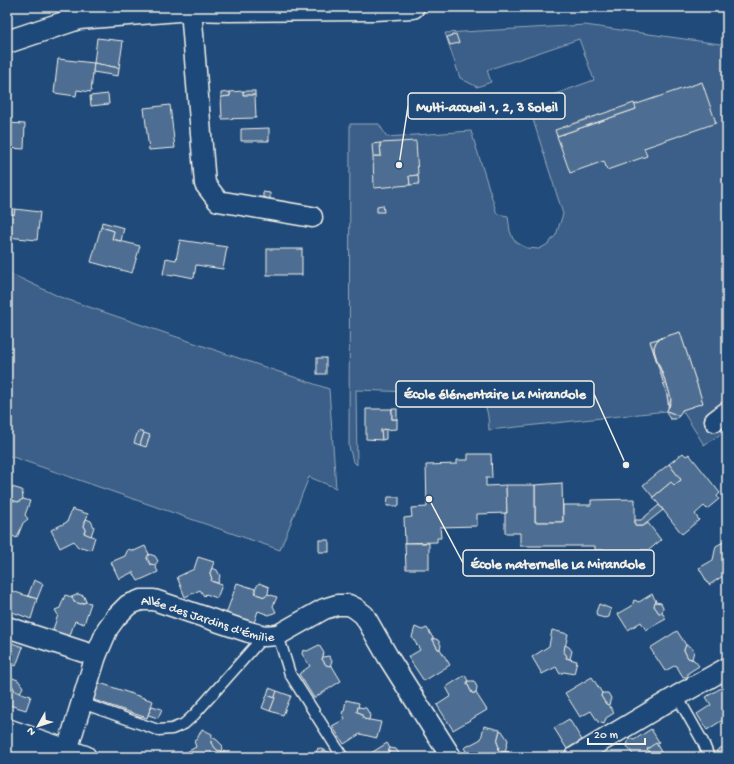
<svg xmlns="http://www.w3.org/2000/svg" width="734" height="764" viewBox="0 0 734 764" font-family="'Gochi Hand',sans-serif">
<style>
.green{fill:#3a5f88;stroke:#97a8b8}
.building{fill:#4d6e92;stroke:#f4f1e8}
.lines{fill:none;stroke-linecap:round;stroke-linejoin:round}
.lane-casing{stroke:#f4f1e8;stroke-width:13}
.street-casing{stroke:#f4f1e8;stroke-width:23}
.secondary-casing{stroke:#f4f1e8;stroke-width:25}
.primary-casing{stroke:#f4f1e8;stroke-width:25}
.lane{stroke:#1f4a7a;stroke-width:10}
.street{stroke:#1f4a7a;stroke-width:20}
.secondary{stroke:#1f4a7a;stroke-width:22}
.primary{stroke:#1f4a7a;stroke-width:22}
.labels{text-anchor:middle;stroke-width:3;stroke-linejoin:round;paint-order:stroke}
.street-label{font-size:13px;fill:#f4f1e8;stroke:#1f4a7a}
.leader{fill:none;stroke:#f4f1e8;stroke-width:1.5}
.callout-dot{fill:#f4f1e8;stroke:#1f4a7a;stroke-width:1.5}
.callout{fill:#1f4a7a;stroke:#f4f1e8;stroke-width:1.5}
.callout-label{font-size:14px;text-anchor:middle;font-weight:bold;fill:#f4f1e8}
</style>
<rect width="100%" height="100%" fill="#1f4a7a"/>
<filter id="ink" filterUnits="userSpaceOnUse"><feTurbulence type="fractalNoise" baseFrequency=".025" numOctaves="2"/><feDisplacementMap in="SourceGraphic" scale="8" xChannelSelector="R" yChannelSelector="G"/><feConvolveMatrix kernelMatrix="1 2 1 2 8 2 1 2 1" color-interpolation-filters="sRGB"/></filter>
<g filter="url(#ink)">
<!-- green -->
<g class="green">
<path d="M 585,25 L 727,45 L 727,430 L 704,445 L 682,410 L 703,403 L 680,332 L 650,342 C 654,354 672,400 667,411 L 489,430 C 488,413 488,399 469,394 L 356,390 L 357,465 L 353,461 L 349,447 L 350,124 L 379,124 L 387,137 L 471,131 L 497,214 L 508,216 L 510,231 L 513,239 L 519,244 L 527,248 L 539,249 L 548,244 L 556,235 L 563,214 L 528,104 L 594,80 L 579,39 L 487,70 L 491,82 L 477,87 L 460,78 L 445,33 Z"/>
<polygon points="7,272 60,297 329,389 336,488 309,477 280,550 7,455"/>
</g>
<!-- building -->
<g class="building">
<polygon points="456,34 459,43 450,45 447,37"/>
<polygon points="97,38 123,41 119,68 94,63"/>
<polygon points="58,59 94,63 91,92 77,90 76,96 54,93"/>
<polygon points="94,63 119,68 118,76 93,72"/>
<polygon points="702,82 716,123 644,148 647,156 607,170 604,161 570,173 557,136 636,109 634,105"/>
<rect x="243" y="91" width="12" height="4"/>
<polygon points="243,91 243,95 255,95 256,118 222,119 221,97 230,96 230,92"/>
<polygon points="230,92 230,96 221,97 221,93"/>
<polygon points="108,94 109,104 91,106 90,96"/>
<polygon points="634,103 636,109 557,136 555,130"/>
<polygon points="170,105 175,148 149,150 144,108"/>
<polygon points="7,123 25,124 24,149 7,148"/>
<polygon points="269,128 269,141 241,141 241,129"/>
<polygon points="416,141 418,175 409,176 410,185 374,188 373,156 381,156 380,143"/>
<polygon points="380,143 381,156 373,156 372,144"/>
<polygon points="418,175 419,184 410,185 409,176"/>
<polygon points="263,192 270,193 270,199 263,198"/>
<polygon points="383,205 384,212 377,212 377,206"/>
<polygon points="7,208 15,209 14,215 7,214"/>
<polygon points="15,209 40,212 37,240 7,237 7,214 14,215"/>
<polygon points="102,222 124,228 121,241 112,239 114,231 101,227"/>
<polygon points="101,227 114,231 112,239 140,246 132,273 91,262"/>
<polygon points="180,240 227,247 223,269 196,265 194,278 174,274 173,276 163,274 166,258 176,260"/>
<rect x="267" y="249" width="35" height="26"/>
<polygon points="680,332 703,403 682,410 679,416 667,411 671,401 668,388 657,360 654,350 654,347 656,342 660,338"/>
<polygon points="660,338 656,342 654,347 654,353 650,341 662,338"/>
<polygon points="654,353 668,388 671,398 669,407 667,394"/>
<rect x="317" y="358" width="9" height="16"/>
<polygon points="366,409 392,409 392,419 397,419 397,429 381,430 382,440 366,439"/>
<rect x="392" y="409" width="5" height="10"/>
<polygon points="667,411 679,416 676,419 670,419 667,414"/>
<polygon points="386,429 386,439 382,440 381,430"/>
<polygon points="138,431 144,433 140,445 134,443"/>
<polygon points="144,433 150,435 146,447 140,445"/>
<polygon points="683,453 686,456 689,454 720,493 717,496 719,499 707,509 704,506 695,514 699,520 682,534 653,497 671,482 674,485 681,480 669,464"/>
<polygon points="468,454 491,454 492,478 486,478 486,486 506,485 507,513 477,514 477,526 440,527 441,538 437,538 437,542 405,543 404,518 412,517 411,508 427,507 426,465 457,464 457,460 468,460"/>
<polygon points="669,464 681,480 674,485 671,482 653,497 643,485"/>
<polygon points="562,483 563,522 535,522 535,485"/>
<polygon points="506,485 535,485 535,522 563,522 563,505 591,505 591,500 635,499 635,526 643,526 648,523 661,540 649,550 595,550 595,546 520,546 520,533 505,533 505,513 507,513"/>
<polygon points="12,487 22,490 23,499 18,502 11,500 10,494"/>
<polygon points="7,493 10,494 11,500 18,502 23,499 30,501 25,515 28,519 23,523 17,538 7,534"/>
<polygon points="388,497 399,497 399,506 387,506"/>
<polygon points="659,505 663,510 643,526 635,526 635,520 641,520"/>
<polygon points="72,509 88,514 84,526 86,529 84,533 95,537 91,550 81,547 78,548 74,541 60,548 51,530 67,522"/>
<polygon points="86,519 91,521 94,527 91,536 84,533 86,529 84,526"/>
<rect x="319" y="540" width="10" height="12"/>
<polygon points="727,540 727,583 723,576 709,585 699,568 713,560 716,546"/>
<polygon points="405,543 429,543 429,569 406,569"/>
<polygon points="145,546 149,554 147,558 150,564 155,565 158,572 138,581 133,572 119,579 111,562 125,556 128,549 134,551"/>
<polygon points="149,554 155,556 158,561 155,565 150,564 147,558"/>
<polygon points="198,557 214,562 210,573 212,579 211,581 222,585 217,598 206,594 204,596 200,590 185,597 177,577 194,569"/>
<polygon points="212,568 217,570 220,576 218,583 211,581 212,579 210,573"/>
<polygon points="34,580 43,584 37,599 28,596"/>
<polygon points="237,583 255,589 256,594 265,597 268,594 277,597 273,606 276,612 269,615 258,611 254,623 226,614"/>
<polygon points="259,583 269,587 268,594 265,597 256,594 255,589"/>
<polygon points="12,591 37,599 31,619 7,610 7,592"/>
<polygon points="78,594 84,596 86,602 81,604 74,602 72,597"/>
<polygon points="652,594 656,601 654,606 659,613 663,614 666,619 646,630 641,622 628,630 618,614 632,606 634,600 639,602"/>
<polygon points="65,595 72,597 74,602 81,604 86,602 91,603 84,624 75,621 69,638 52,632 58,615 55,610 60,608"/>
<polygon points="655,602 661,603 663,607 662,613 659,613 654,606"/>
<polygon points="599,604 611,609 609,617 605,618 597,616 596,612"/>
<polygon points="415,627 422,630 427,628 433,638 433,640 438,649 440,649 450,665 424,681 408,657 420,650 412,637"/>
<polygon points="552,630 568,634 564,652 567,656 566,658 577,661 574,674 564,672 560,674 556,667 542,674 532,657 549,646"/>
<polygon points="677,631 686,645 684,650 688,658 694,660 699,666 688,673 688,677 683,677 676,665 665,671 650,648"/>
<polygon points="433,638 438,640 441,645 440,649 438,649 433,640"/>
<polygon points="9,642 23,647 16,666 7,663 7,649"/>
<polygon points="319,645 324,653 322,659 326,665 332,666 341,681 314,698 299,674 310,666 302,654 303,650 307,651"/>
<polygon points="565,645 569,647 572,651 570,659 566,658 567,656 564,652"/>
<polygon points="686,645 691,647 694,651 692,659 688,658 684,650"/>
<polygon points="329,656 332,661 330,666 326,665 322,659 323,657"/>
<polygon points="7,673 11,674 8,684 12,685 15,691 31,696 26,710 9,705 7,705"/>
<polygon points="465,675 468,681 467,683 472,693 476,693 487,710 453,730 437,705 451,696 446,687"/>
<polygon points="10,677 18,680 23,687 20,693 15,691 12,685 8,684"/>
<polygon points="592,677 602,693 601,696 606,704 609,705 614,713 606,718 604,724 598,722 591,711 580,717 565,693"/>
<polygon points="468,681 474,681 477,687 476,693 472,693 467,683"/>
<polygon points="97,682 153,701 147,718 91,699"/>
<polygon points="726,685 727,687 727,723 721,721 707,730 697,714 711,705 706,697"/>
<polygon points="269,688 277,691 275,698 267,695"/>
<polygon points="277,691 291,696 283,715 270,711"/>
<polygon points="602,693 608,693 611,698 609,705 606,704 601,696"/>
<polygon points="267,695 275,698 270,711 262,708"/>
<polygon points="346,700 359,703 357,712 361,713 364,719 381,722 377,738 360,734 344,744 332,726 345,719 342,712 344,711"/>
<polygon points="152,706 162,709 158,718 148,715"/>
<polygon points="358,707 366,708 370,715 369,720 364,719 361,713 357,712"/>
<polygon points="569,719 582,740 567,749 554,728"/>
<polygon points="484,726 500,730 497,742 499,747 498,750 509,752 508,757 470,757 464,748 481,739"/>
<polygon points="202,729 212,734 211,743 217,750 228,753 230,757 185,757 183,754 196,747 194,741 197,739"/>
<polygon points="651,729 659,742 647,749 651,755 655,755 656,757 632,757 634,756 627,746 629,738 634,740"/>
<polygon points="500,730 502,731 508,740 505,752 498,750 499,747 497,742"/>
<polygon points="212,737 217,740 223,746 221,751 217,750 211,743"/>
<polygon points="387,743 390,748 389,749 389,753 392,757 369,757 368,755"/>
<polygon points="656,743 661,752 655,755 651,755 647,749"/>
<polygon points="727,744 727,757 720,757 716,751"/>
<polygon points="318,748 331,753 329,757 314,757"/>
<polygon points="390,748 396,749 400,755 399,757 392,757 389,753 389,749"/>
</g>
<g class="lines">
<!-- lane casing -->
<g class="lane-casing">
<g id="lane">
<polyline points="278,635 290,674 342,756"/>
<polyline points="677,696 703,742 709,757"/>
<polyline points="82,703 158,730 172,729 184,724 194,715 264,636"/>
</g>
</g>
<!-- street casing -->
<g class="street-casing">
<g id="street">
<polyline points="191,9 205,184 218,201 312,217"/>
<polyline points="715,421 727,412"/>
<polyline points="7,627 96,656"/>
<path id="s1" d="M 65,757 L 96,656 L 108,628 L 116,617 L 128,605 L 141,600 L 154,600 L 249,632 L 264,636 L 278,635 L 324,609 L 337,605 L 349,605 L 355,608 L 364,615 L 388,657 L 451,757"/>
<polyline points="575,757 677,696 727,668"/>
</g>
</g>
<!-- secondary casing -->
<g class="secondary-casing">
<g id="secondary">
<polyline points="191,9 228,10 374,9 413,7"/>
<polyline points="7,42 79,18 191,9 201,7"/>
</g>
</g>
<!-- primary casing -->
<g class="primary-casing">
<g id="primary">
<polyline points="7,730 85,757"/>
<polyline points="7,749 31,757"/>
</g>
</g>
<!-- lane -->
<use href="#lane" class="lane"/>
<!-- street -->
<use href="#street" class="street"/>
<!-- secondary -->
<use href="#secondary" class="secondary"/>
<!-- primary -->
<use href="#primary" class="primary"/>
</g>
</g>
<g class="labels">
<!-- street labels -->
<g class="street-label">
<text dy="5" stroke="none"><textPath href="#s1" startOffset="250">Allée des Jardins d'Émilie</textPath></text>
</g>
</g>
<!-- callouts -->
<path class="leader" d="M399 165L408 106M626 465L594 394M429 499L463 563"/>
<g class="callout-dot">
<circle cx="399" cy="165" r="4"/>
<circle cx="626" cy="465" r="4"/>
<circle cx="429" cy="499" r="4"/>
</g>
<g class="callout">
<rect x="408" y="93" width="157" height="26" rx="4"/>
<rect x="396" y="381" width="198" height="26" rx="4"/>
<rect x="463" y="550" width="191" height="26" rx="4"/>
</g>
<g class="callout-label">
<text x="487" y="111">Multi-accueil 1, 2, 3 Soleil</text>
<text x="495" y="398">École élémentaire La Mirandole</text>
<text x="558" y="568">École maternelle La Mirandole</text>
</g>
<!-- margin -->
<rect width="734" height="764" fill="none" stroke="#1f4a7a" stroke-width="24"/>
<rect x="12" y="12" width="710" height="740" fill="none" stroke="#f4f1e8" stroke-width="1.5" filter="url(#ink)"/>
<!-- north arrow -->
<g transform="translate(38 726) rotate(231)" stroke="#1f4a7a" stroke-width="3" paint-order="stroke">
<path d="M0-3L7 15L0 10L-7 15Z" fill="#f4f1e8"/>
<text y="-6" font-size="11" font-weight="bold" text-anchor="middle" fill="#f4f1e8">N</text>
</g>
<!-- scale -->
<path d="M588 738v6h57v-6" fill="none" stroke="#f4f1e8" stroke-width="2"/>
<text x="594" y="738" font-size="12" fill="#f4f1e8" stroke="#1f4a7a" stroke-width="3" paint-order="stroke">20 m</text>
</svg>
